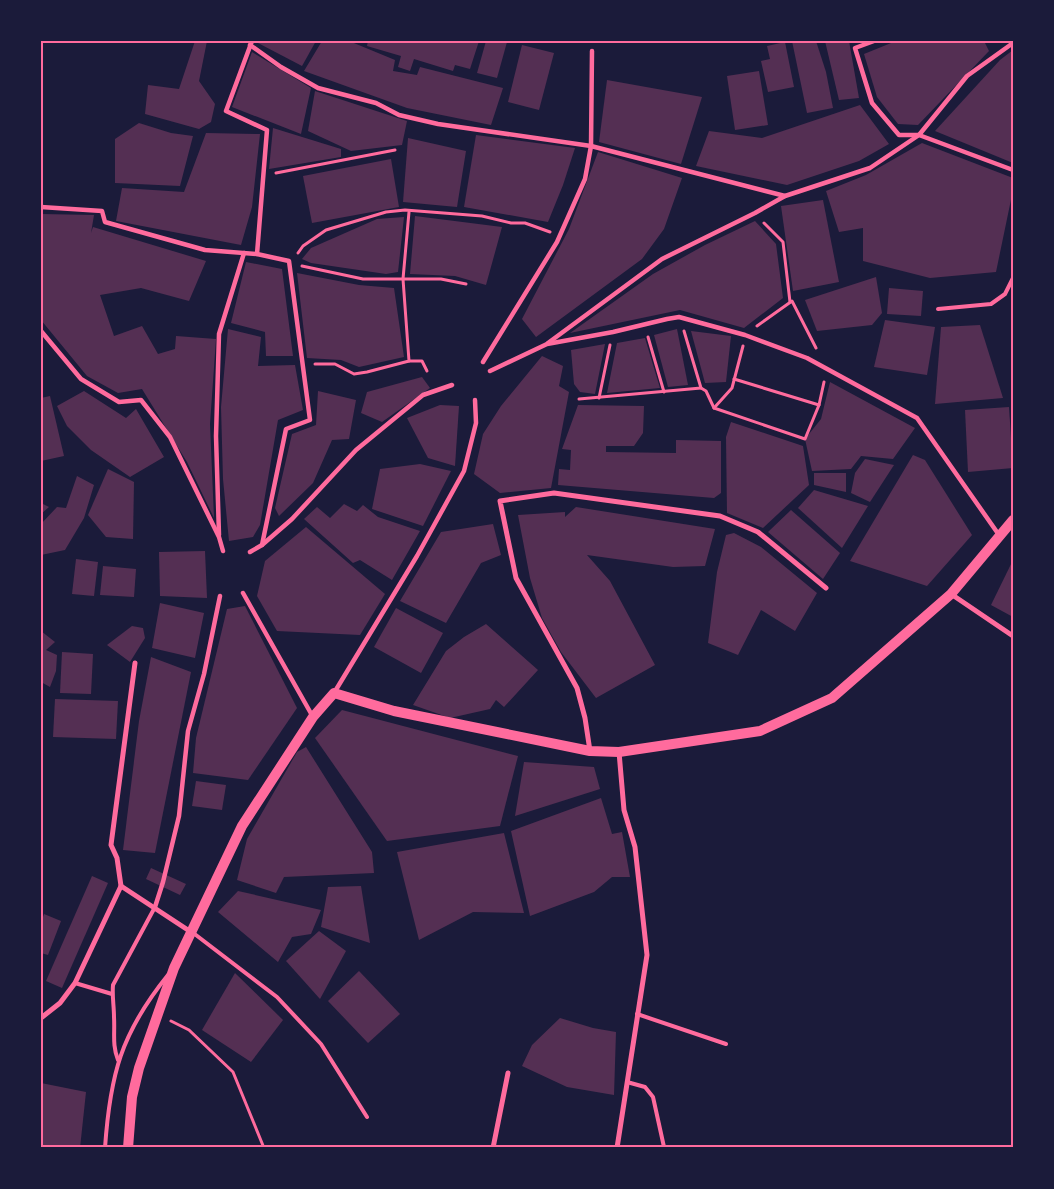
<svg xmlns="http://www.w3.org/2000/svg" width="1054" height="1189" viewBox="0 0 1054 1189" font-family="Rubik,sans-serif">
<style>
.building{fill:#542f53}
.lines{fill:none;stroke-linecap:round;stroke-linejoin:round}
.path{stroke:#ff6b9d;stroke-width:3}
.service{stroke:#ff6b9d;stroke-width:4}
.pedestrian{stroke:#ff6b9d;stroke-width:4.5}
.minor{stroke:#ff6b9d;stroke-width:5}
.secondary{stroke:#ff6b9d;stroke-width:10}
.neatline{fill:none;stroke:#ff6b9d;stroke-width:2}
</style>
<rect width="100%" height="100%" fill="#1b1b3a"/>
<!-- building -->
<g class="building">
<polygon points="195,41 207,41 199,81 215,104 211,122 199,129 145,114 148,85 179,89"/>
<polygon points="260,41 316,41 302,66 258,43"/>
<polygon points="322,41 349,41 395,60 393,71 417,75 420,67 503,88 491,125 407,108 304,71"/>
<polygon points="368,41 479,41 470,69 455,65 453,71 414,59 410,71 398,67 401,56 367,46"/>
<polygon points="486,41 507,42 497,78 477,73"/>
<polygon points="792,41 816,41 826,72 833,108 807,113"/>
<polygon points="825,41 849,41 859,98 839,100"/>
<polygon points="896,41 984,41 989,51 918,125 898,124 877,97 864,54"/>
<polygon points="785,42 794,87 768,92 761,61 770,59 767,46"/>
<polygon points="522,45 554,53 539,110 508,102"/>
<polygon points="1013,50 1013,163 935,131 1000,60"/>
<polygon points="252,52 311,88 301,134 232,107"/>
<polygon points="759,71 768,125 735,130 727,76"/>
<polygon points="607,80 702,97 681,164 599,142"/>
<polygon points="315,91 407,121 402,145 351,151 308,131"/>
<polygon points="860,105 889,144 859,161 787,185 696,166 709,131 762,138"/>
<polygon points="139,123 171,133 193,136 180,186 115,183 115,139"/>
<polygon points="273,128 341,149 341,157 269,169"/>
<polygon points="206,133 260,134 252,207 241,245 116,221 122,188 184,192"/>
<polygon points="476,135 575,148 563,185 548,222 464,207"/>
<polygon points="408,138 466,151 457,207 403,202"/>
<polygon points="922,143 1013,178 1013,190 996,272 930,278 863,261 863,228 839,232 826,191 866,175"/>
<polygon points="598,152 682,178 664,229 642,259 536,337 522,319 569,229"/>
<polygon points="391,159 399,207 312,223 303,176"/>
<polygon points="823,200 839,282 793,291 781,206"/>
<polygon points="41,214 94,215 91,233 93,227 206,261 189,301 141,288 100,295 114,336 142,326 158,354 175,349 176,336 216,339 210,424 214,518 187,462 142,389 118,393 87,376 41,320"/>
<polygon points="415,216 502,227 486,285 455,276 410,274"/>
<polygon points="404,217 398,272 386,274 311,263 302,259 311,248 377,219"/>
<polygon points="755,221 776,244 783,298 744,328 680,310 570,333 653,274 705,245"/>
<polygon points="246,262 282,269 293,356 266,356 265,332 231,323"/>
<polygon points="297,273 359,285 394,288 404,357 359,367 341,360 307,358"/>
<polygon points="876,277 882,313 872,325 817,331 805,300"/>
<polygon points="889,288 923,291 921,316 887,314"/>
<polygon points="885,320 935,327 927,375 874,367"/>
<polygon points="980,325 1003,398 935,404 941,327"/>
<polygon points="228,329 261,337 258,366 295,365 303,410 278,420 260,525 253,537 229,541 223,479 221,407"/>
<polygon points="677,329 688,385 668,387 654,335"/>
<polygon points="691,331 731,336 726,382 705,383"/>
<polygon points="645,338 660,388 607,393 617,343"/>
<polygon points="605,344 595,394 580,392 574,384 571,350"/>
<polygon points="542,356 563,366 559,386 569,392 551,488 500,493 474,474 483,434 501,406"/>
<polygon points="422,377 430,388 382,422 361,413 367,392"/>
<polygon points="830,382 915,428 893,459 861,456 851,469 812,471 805,439 821,419"/>
<polygon points="84,391 126,418 136,409 164,457 130,477 91,450 67,426 57,406"/>
<polygon points="318,391 356,400 349,439 332,440 313,483 279,516 275,508 292,434 316,425"/>
<polygon points="50,396 64,456 41,461 41,398"/>
<polygon points="440,405 459,406 455,466 428,458 407,418"/>
<polygon points="578,405 644,406 643,433 634,446 606,446 606,452 676,453 676,440 721,441 721,493 714,498 558,485 559,469 570,470 571,450 562,449"/>
<polygon points="1009,407 1013,468 968,472 965,410"/>
<polygon points="731,422 803,446 809,485 763,528 727,513 726,437"/>
<polygon points="913,455 925,460 972,535 927,586 850,561"/>
<polygon points="865,459 894,465 870,502 851,493 855,473"/>
<polygon points="420,464 451,471 423,526 372,509 380,469"/>
<polygon points="108,469 134,482 133,539 106,537 88,515"/>
<polygon points="814,473 846,473 846,492 814,485"/>
<polygon points="77,476 94,485 84,518 65,550 41,555 41,524 57,507 66,508"/>
<polygon points="814,490 868,506 842,548 798,508"/>
<polygon points="41,503 49,507 41,514"/>
<polygon points="344,504 357,511 363,505 378,517 420,531 392,580 360,560 353,563 304,519 317,507 330,518"/>
<polygon points="576,507 715,529 705,566 673,567 587,555 610,581 655,665 596,698 561,652 542,618 530,578 518,515 565,512 565,517"/>
<polygon points="791,510 840,553 823,579 768,532"/>
<polygon points="493,524 501,555 481,563 446,623 400,601 441,532"/>
<polygon points="306,527 385,594 360,635 277,631 257,596 265,561"/>
<polygon points="734,533 761,547 817,593 795,631 761,610 738,655 708,643 717,572 726,535"/>
<polygon points="205,551 207,598 160,596 159,552"/>
<polygon points="76,559 98,562 94,596 72,594"/>
<polygon points="1013,560 1013,617 991,605"/>
<polygon points="103,566 136,569 134,597 100,595"/>
<polygon points="160,603 204,613 195,658 152,648"/>
<polygon points="245,606 297,708 248,780 193,773 196,738 227,609"/>
<polygon points="396,608 443,633 421,673 374,647"/>
<polygon points="486,624 538,670 504,707 496,700 490,709 450,718 413,705 446,651 464,637"/>
<polygon points="132,626 143,628 145,638 130,662 107,645"/>
<polygon points="41,631 55,642 46,650 57,655 56,671 50,687 41,682"/>
<polygon points="62,652 93,654 91,694 60,693"/>
<polygon points="151,657 191,672 155,853 123,850 139,721"/>
<polygon points="55,699 118,701 116,739 53,737"/>
<polygon points="342,710 518,756 500,826 387,841 315,738"/>
<polygon points="306,747 372,852 374,873 284,877 276,893 237,880 247,839 297,752"/>
<polygon points="524,762 594,767 600,789 515,816"/>
<polygon points="196,781 226,785 222,810 192,806"/>
<polygon points="601,798 612,834 622,832 630,877 612,877 594,892 530,916 511,831"/>
<polygon points="504,833 524,913 473,912 419,940 397,852"/>
<polygon points="151,868 186,884 180,895 146,879"/>
<polygon points="92,876 108,883 62,988 46,981"/>
<polygon points="361,886 370,943 321,927 328,887"/>
<polygon points="238,891 321,910 311,934 292,937 278,962 218,912"/>
<polygon points="44,914 61,921 48,955 41,953 41,923"/>
<polygon points="319,931 346,951 320,999 286,961"/>
<polygon points="359,971 400,1014 368,1043 328,1001"/>
<polygon points="235,973 283,1020 251,1062 202,1030"/>
<polygon points="560,1018 593,1028 616,1032 614,1095 567,1087 522,1066 532,1045"/>
<polygon points="41,1083 86,1092 80,1148 41,1148"/>
</g>
<g class="lines">
<!-- path -->
<g class="path">
<polyline points="276,173 395,150"/>
<polyline points="764,223 783,242 790,302"/>
<polyline points="298,253 303,246 326,230 386,212 405,210 482,216 511,223 525,223 550,232"/>
<polyline points="302,266 363,279 403,279 409,212"/>
<polyline points="757,326 792,301 816,348"/>
<polyline points="684,331 701,388 706,391 714,408"/>
<polyline points="648,337 664,392"/>
<polyline points="743,346 732,388 714,408 805,439 819,405 824,382"/>
<polyline points="409,361 422,361 427,371"/>
<polyline points="315,364 335,364 354,374 367,372 409,361 403,279 441,279 466,284"/>
<polyline points="734,379 819,405"/>
<polyline points="599,398 610,345"/>
<polyline points="579,399 701,388"/>
<polyline points="171,1021 189,1030 233,1072 264,1148"/>
</g>
<!-- service -->
<g class="service">
<polyline points="938,309 991,304 1005,294 1013,278"/>
<polyline points="1013,474 1013,490"/>
<polyline points="192,932 277,997 321,1044 367,1117"/>
<polyline points="75,983 112,994"/>
<polyline points="637,1014 726,1044"/>
<path d="M 118,1060 C 112,1045 115,1033 114,1017 C 114,1006 112,996 113,985 L 155,907"/>
<polyline points="627,1082 645,1087 653,1097 664,1147"/>
<path d="M 105,1148 C 110,1075 121,1033 168,975"/>
</g>
<!-- pedestrian -->
<g class="pedestrian">
<polyline points="252,41 226,111 267,130 257,254 289,261 310,420 286,429 262,545"/>
<polyline points="874,41 855,48 872,103 899,135 919,135 1013,170"/>
<polyline points="250,45 281,67 318,88 376,103 399,115 438,124 591,146 785,196"/>
<polyline points="41,207 102,211 105,222 205,250 257,254"/>
<polyline points="41,331 81,379 119,402 141,400 170,437 219,537 223,551"/>
<polyline points="548,343 662,259 755,213 785,196 870,168 919,135 967,76 1013,43"/>
<polyline points="483,362 557,242 585,179 591,146 592,51"/>
<polyline points="490,371 547,344 613,332 667,319 679,317 745,335 807,358 917,418 999,535"/>
<polyline points="219,535 216,436 219,334 244,253"/>
<polyline points="250,552 262,545 292,519 356,450 423,395 452,385"/>
<polyline points="243,593 313,717"/>
<polyline points="334,693 417,556 464,471 476,423 475,400"/>
<polyline points="155,907 163,882 179,816 188,731 204,674 220,596"/>
</g>
<!-- minor -->
<g class="minor">
<polyline points="951,594 1013,636"/>
<polyline points="590,751 585,718 577,688 516,578 500,501 554,493 720,516 758,532 826,588"/>
<polyline points="121,886 117,858 111,845 135,663"/>
<polyline points="41,1018 60,1003 75,983 121,886 191,932"/>
<polyline points="493,1148 508,1073"/>
<polyline points="617,1148 647,955 635,847 624,810 619,752"/>
</g>
<!-- secondary -->
<polyline class="secondary" points="128,1148 132,1097 139,1068 174,968 242,826 313,717 334,693 394,711 590,751 619,752 760,731 832,698 951,594 1013,520"/>
</g>
<!-- border -->
<rect width="1054" height="1189" fill="none" stroke="#1b1b3a" stroke-width="85"/>
<rect x="42" y="42" width="970" height="1104" class="neatline"/>
</svg>
